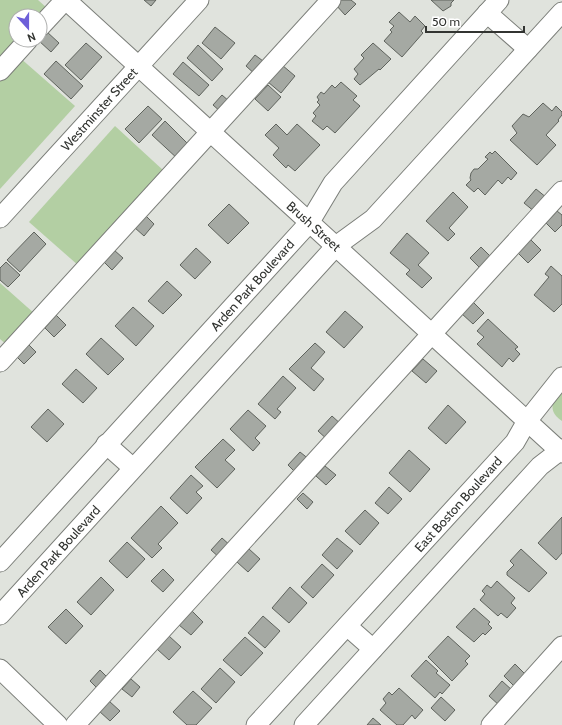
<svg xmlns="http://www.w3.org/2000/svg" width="562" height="725" viewBox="0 0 562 725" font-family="Cabin,sans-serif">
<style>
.green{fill:#b3cfa3}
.building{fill:#a5a9a3;stroke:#5f635d}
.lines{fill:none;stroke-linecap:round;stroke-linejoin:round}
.minor-casing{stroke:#7b7e79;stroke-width:21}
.minor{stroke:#fff;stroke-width:19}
.labels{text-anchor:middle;stroke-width:3;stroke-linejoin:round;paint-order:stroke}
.street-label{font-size:13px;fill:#323431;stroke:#fff}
</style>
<rect width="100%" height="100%" fill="#e0e3dd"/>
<!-- green -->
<g class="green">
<polygon points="0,0 38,0 47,8 40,16 16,16 16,40 3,58 0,55"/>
<polygon points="19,57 75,106 0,189 0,78"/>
<polygon points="115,126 164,171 79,266 29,222"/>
<polygon points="0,283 35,314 7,345 0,339"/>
<path d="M 562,387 L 562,421 C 546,411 553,398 562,387 Z"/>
</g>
<!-- building -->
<g class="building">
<polygon points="144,0 156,0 151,6"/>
<polygon points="341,0 351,0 356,4 345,15 336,5"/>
<polygon points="431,0 454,0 451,3 451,6 443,11"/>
<polygon points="399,12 410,22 415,16 425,26 421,31 423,33 402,57 384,41 392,32 390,30 394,26 389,22"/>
<polygon points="215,27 235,43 221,59 202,43"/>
<polygon points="46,31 59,43 51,52 38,40"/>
<polygon points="86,43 102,57 81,80 65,65"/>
<polygon points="373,43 391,59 380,70 379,69 360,85 354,79 358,74 354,69 364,58 361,55"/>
<polygon points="198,45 223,69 212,81 187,58"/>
<polygon points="255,55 267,64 257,76 246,66"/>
<polygon points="56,61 83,86 71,99 44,74"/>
<polygon points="183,62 209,85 199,96 173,74"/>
<polygon points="282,65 295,76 281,93 268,82"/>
<polygon points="341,82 357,96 353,100 360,106 335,133 327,126 323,130 312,121 316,116 313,113 320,105 317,102 319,100 317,97 321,92 324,94 332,85 335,88"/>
<polygon points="268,85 281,97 268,111 255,99"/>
<polygon points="222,95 230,102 221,112 213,105"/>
<polygon points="543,103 552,111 556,106 562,112 562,115 558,120 559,121 546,135 556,145 537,165 510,140 517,133 512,126 523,114 529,117"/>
<polygon points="148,106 162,119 139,143 125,129"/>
<polygon points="165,121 191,147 179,160 152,135"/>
<polygon points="276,124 287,135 297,124 320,145 295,171 288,165 286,168 273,155 279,148 265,135"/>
<polygon points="495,151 517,173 511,180 508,177 502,184 498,180 485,195 478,188 474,192 466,185 471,180 470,178 471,173 474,169 478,169 488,159 485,157 490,152 492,154"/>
<polygon points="536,189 547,198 535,212 524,203"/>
<polygon points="453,192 468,207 449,228 455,234 448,241 426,221"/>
<polygon points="229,204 249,223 228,244 208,225"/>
<polygon points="557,211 562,215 562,225 555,232 546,223"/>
<polygon points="145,215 154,224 144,236 134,227"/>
<polygon points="34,232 46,244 20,272 7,260"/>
<polygon points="407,233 429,253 418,265 432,278 422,288 406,274 410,270 390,253"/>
<polygon points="529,238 541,250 528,263 516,251"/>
<polygon points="481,247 492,258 481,269 470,258"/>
<polygon points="196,248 211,262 195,279 180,265"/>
<polygon points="114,250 123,258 112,270 103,261"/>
<polygon points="6,262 20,275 8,287 0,280 0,268"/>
<polygon points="551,266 562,276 562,304 554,312 534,295 549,277 545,274"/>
<polygon points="167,281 182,295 163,314 148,301"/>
<polygon points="472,301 484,313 473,324 461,313"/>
<polygon points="133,307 154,326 136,346 115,326"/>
<polygon points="345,311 363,327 344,348 326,332"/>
<polygon points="56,315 66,325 54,337 45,328"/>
<polygon points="488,319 518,347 515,349 520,354 513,362 509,358 502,367 477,344 484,337 477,331"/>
<polygon points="101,338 124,359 108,375 86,354"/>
<polygon points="315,343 325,352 311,368 324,379 314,391 289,369"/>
<polygon points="28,344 36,352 24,364 16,356"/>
<polygon points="423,359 437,371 426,383 412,371"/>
<polygon points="76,369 97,388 83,403 62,384"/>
<polygon points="283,376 296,388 277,409 281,412 275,419 258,404"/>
<polygon points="448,405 466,422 446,444 428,428"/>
<polygon points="48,409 64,424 47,442 31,427"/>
<polygon points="248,410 266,426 255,438 260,443 253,451 230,429"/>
<polygon points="332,416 343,426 329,441 318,431"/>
<polygon points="223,439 235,450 225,460 235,469 217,488 195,467"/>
<polygon points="409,450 430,469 410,492 389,473"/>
<polygon points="300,452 310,460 297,474 288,465"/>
<polygon points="325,466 336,475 326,485 316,476"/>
<polygon points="191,475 203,486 196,492 202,498 187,514 170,498"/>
<polygon points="389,487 402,499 388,514 375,503"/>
<polygon points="303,493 313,502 307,509 297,499"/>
<polygon points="161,506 178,523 158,544 162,548 152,558 131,538"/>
<polygon points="365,510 379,523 360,545 345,531"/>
<polygon points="562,517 562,553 556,560 538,543"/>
<polygon points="222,538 232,547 221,559 211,550"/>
<polygon points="337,538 353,551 337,569 322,555"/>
<polygon points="127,542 145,559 127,578 109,561"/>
<polygon points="249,549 260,559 248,572 237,562"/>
<polygon points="521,549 547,573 529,592 507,575 507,572 514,565 510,561"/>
<polygon points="322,564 334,575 313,598 301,587"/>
<polygon points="163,569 174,580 163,592 151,581"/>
<polygon points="101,577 114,590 91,615 77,602"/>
<polygon points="497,581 515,598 511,603 516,608 507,618 501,613 498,616 480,600 485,594 482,591 487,585 491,588"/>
<polygon points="290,587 307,603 289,623 272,608"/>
<polygon points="474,608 490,622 488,624 492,628 485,635 483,633 474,642 456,627"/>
<polygon points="66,609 83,626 66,644 48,627"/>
<polygon points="192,611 203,622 191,635 179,625"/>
<polygon points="263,616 280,631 265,648 248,633"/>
<polygon points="169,636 181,647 169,660 157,649"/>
<polygon points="448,636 470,656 465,661 468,664 452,681 428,657"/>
<polygon points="245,637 263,653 241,676 223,660"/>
<polygon points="426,660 438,671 436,673 450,685 442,694 440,692 435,698 411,676"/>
<polygon points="515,664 525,674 514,686 504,676"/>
<polygon points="220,668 235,682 216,703 201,689"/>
<polygon points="100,670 110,680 100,691 90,681"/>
<polygon points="131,679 140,687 132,697 122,689"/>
<polygon points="502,681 513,691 500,706 489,696"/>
<polygon points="399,688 423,710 415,719 412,715 403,725 397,725 380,710 386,703 383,699 389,692 392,695"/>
<polygon points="193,691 212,708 196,725 187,725 173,712"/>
<polygon points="441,697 455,710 445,721 431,708"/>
<polygon points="109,701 120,711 110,721 99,711"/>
<polygon points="373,718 381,725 367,725"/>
</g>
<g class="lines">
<!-- minor casing -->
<g class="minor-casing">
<g id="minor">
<polyline points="66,0 562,453"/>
<polyline points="487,13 528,49"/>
<polyline points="40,27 65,0"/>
<polyline points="0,71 28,40"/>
<polyline points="0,218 199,0"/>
<polyline points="0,362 331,0"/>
<polyline points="106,444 133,468"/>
<polyline points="0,562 309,223 333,183 499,0"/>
<polyline points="0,615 336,246 373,219 562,12"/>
<polyline points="347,626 373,649"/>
<polyline points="0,669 58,725"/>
<polyline points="75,725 562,191"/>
<polyline points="256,725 515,442 527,421 562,377"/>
<polyline points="304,725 540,466 562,449"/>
<polyline points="491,725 562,646"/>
</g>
</g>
<!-- minor -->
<use href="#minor" class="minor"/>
</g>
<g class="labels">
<!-- street labels -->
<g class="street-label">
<text transform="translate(99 109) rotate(-48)" y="5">Westminster Street</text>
<text transform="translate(314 226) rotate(42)" y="5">Brush Street</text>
<text transform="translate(252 285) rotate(-48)" y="5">Arden Park Boulevard</text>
<text transform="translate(458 504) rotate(-48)" y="5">East Boston Boulevard</text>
<text transform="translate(58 551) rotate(-48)" y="5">Arden Park Boulevard</text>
</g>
</g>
<!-- north arrow -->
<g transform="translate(28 28) rotate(159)"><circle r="19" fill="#ffffff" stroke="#adaead"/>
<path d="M0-3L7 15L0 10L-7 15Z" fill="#6d5fd9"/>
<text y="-6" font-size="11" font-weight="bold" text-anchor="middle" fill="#323431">N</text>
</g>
<!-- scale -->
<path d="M426 26v6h98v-6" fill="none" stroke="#323431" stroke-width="2"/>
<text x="432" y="26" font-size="12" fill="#323431" stroke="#ffffff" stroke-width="3" paint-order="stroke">50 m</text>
</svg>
